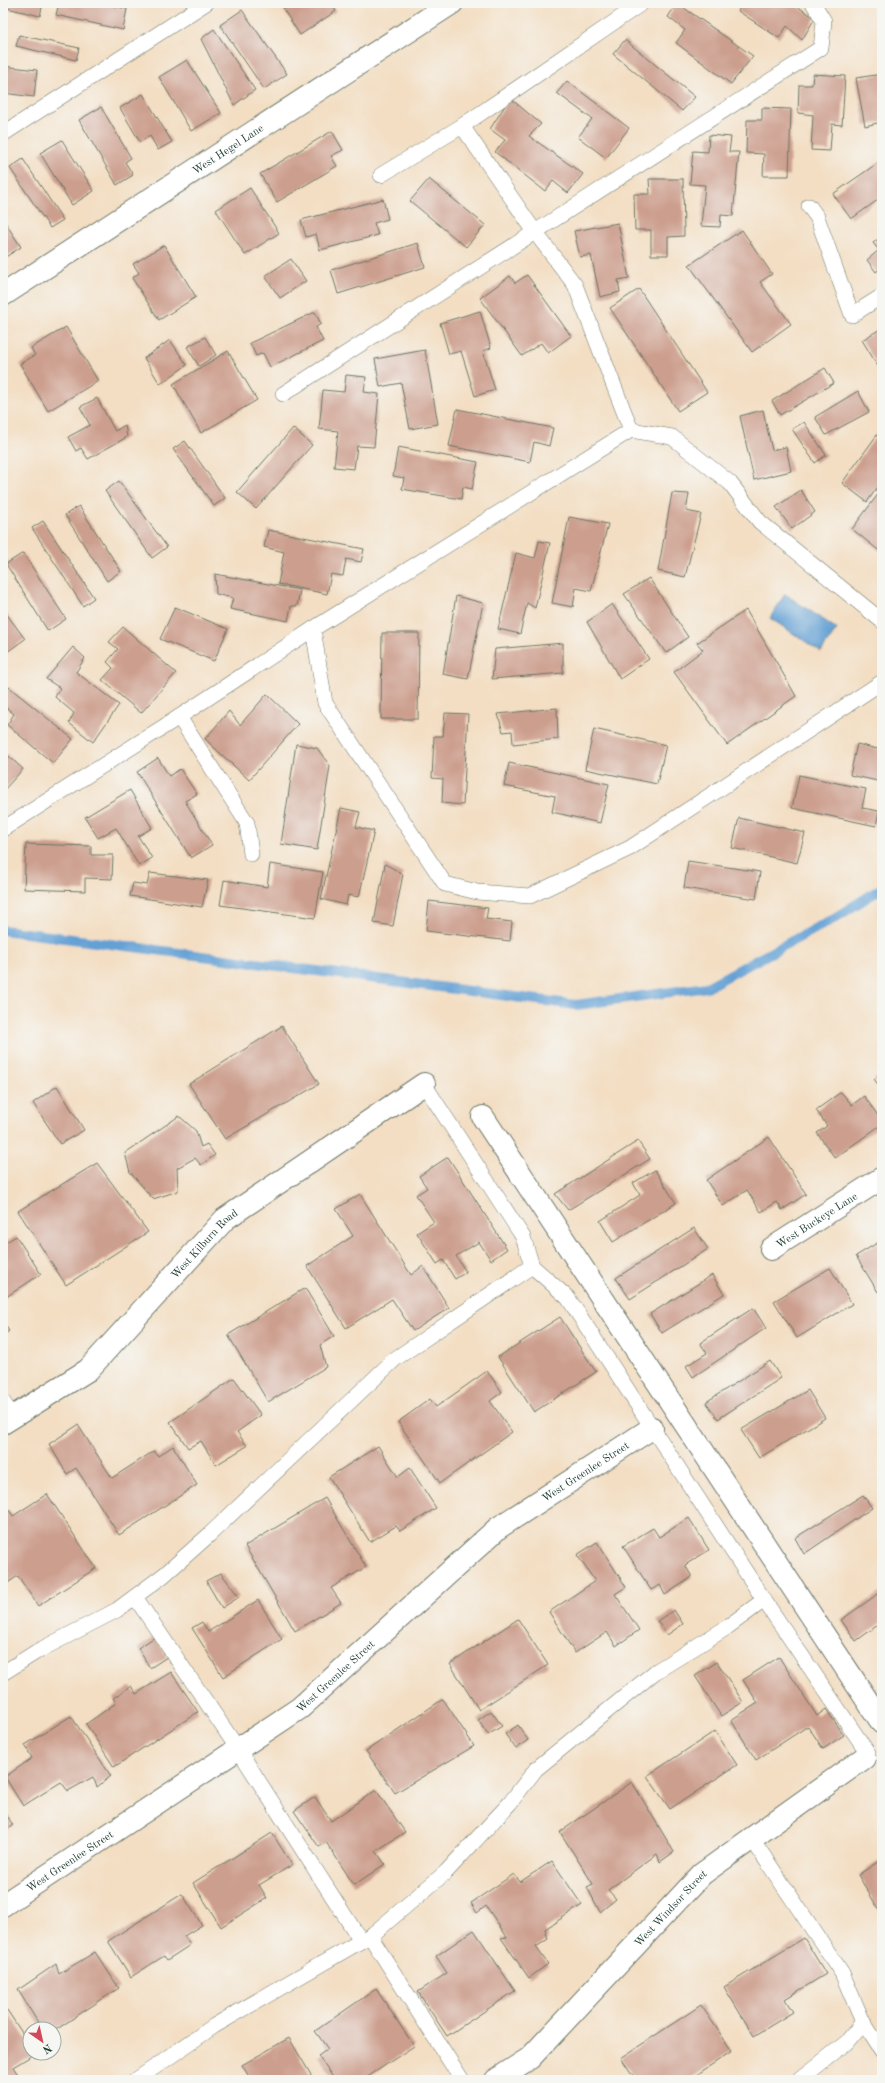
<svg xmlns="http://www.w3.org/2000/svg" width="885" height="2083" viewBox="0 0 885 2083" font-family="'Old Standard TT',serif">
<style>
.water{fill:#63a0d4;stroke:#416e84}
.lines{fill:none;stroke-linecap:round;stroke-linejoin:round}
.stream{stroke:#63a0d4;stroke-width:10}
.building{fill:#cc9e8d}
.lane-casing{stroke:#697566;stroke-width:16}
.street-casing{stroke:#697566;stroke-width:24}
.lane{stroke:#fff;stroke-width:15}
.street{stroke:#fff;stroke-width:22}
.labels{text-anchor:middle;stroke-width:3;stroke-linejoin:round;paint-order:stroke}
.street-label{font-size:11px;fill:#1f3d34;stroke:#f6f6f2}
</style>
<rect width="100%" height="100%" fill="#f6f6f2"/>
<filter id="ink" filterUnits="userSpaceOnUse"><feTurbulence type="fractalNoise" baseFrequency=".025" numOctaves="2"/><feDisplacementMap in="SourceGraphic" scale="8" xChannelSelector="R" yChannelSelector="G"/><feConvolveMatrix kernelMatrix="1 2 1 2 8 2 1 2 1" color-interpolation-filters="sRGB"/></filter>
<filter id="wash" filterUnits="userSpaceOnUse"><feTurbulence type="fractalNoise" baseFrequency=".012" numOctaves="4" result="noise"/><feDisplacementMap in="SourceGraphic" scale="16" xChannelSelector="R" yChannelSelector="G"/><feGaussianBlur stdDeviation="0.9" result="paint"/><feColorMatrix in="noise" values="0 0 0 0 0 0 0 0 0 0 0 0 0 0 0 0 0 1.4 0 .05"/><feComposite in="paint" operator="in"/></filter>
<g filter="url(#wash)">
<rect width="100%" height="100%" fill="#f3dec3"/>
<!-- water -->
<polygon class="water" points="785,594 837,629 821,652 770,618"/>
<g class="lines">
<!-- stream -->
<polyline class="stream" points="3,930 576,1005 707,987 833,919 882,888"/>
</g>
<g id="blocks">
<!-- building -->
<g class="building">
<polygon points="3,3 43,3 40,16 3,7"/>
<polygon points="59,3 100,3 127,9 123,30 56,15"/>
<polygon points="292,3 331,3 336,11 300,35 283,9"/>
<polygon points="677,3 753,56 731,84 676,43 685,30 668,17"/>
<polygon points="743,3 792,3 815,18 802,40 787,26 779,38 738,11"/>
<polygon points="242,10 287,74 264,89 220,25"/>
<polygon points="214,29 255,90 234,105 201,39"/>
<polygon points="19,35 79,48 76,60 16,46"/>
<polygon points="625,40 695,97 682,111 613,54"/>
<polygon points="187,60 221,113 191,131 159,77"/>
<polygon points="3,66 37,70 34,97 3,93"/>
<polygon points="813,74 845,76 842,125 832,124 830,151 811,150 813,115 798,113 799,85 812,85"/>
<polygon points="882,74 882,122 865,126 856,78"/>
<polygon points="567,81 629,128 606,158 578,137 592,119 557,93"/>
<polygon points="143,94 172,142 158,150 150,136 140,142 120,108"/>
<polygon points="510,98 541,124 529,136 583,174 568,193 553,181 545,191 495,152 505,140 490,129"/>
<polygon points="101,107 131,158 125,162 133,175 117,185 79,120"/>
<polygon points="762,108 791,109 789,176 763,176 764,154 746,153 747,120 762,120"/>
<polygon points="332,131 343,150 331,156 337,166 277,202 260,174"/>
<polygon points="709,135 731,137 729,152 739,152 733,216 721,215 720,227 701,226 705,185 690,184 693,151 708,152"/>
<polygon points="62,140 94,191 72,205 40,153"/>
<polygon points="23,159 63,220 50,228 10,168"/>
<polygon points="882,160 882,197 851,219 833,194"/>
<polygon points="429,179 485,225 466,247 410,201"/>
<polygon points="649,179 683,179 684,236 668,237 668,255 651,255 651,230 635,230 634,194 650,194"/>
<polygon points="250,188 279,233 245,255 216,210"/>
<polygon points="383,199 388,219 374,223 378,235 320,250 316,234 306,237 301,220"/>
<polygon points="3,219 21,247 4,258 3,257"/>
<polygon points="618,223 629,278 618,280 620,292 600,297 591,255 580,257 574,231"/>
<polygon points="742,230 772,274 760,282 791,324 752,352 689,265"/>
<polygon points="882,236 882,267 876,272 867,260 879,250 873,243"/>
<polygon points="418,243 425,267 338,294 331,270"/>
<polygon points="164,245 196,297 159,320 132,278 139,273 133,264"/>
<polygon points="291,259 306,281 280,298 265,276"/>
<polygon points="527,275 571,336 548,353 541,343 522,356 480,298 510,276 515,283"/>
<polygon points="639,289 707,392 678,411 610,308"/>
<polygon points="480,311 491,348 483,351 495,390 475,396 461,351 449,354 440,323"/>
<polygon points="315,312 321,324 316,327 323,341 270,367 263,353 256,356 250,343"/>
<polygon points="66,327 98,381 48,411 20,364 35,355 31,348"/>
<polygon points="882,328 882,373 862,340"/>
<polygon points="205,337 216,355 199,366 187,347"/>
<polygon points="170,340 187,365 160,384 144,358"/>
<polygon points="425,350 438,424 410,429 401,383 380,387 375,359"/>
<polygon points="228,351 257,400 201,433 173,384"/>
<polygon points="825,368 834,383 780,415 772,401"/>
<polygon points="346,375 366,377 364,392 379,394 374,447 357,446 354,469 334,467 338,431 319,429 323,390 344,392"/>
<polygon points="858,391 869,412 826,435 815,417"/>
<polygon points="97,398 115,431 125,425 127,437 88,459 81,448 76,451 68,437 90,425 80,407"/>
<polygon points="457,409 553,428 549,446 534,442 530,462 449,446"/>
<polygon points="763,410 772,450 786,447 791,471 754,480 740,416"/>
<polygon points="804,422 826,455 815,463 792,429"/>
<polygon points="293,428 312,445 256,509 237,492"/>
<polygon points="882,428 882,481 867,502 842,483"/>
<polygon points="185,441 225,498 214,506 173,449"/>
<polygon points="398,447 478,462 472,489 463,487 461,499 402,489 404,478 393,476"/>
<polygon points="119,481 167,547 152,558 105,491"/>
<polygon points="882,489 882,553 852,529"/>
<polygon points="801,490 815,512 792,529 776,507"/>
<polygon points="672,493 689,494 686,511 701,514 685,577 658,571"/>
<polygon points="79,506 121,571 107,581 65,515"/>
<polygon points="569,517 608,524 591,591 576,588 573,607 552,603"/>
<polygon points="43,521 94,598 83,606 32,528"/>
<polygon points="268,530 364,549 361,562 346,559 343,576 331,574 327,594 278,584 284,552 264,547"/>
<polygon points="539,541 550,543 535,608 527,603 520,634 498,629 516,553 535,558"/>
<polygon points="23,553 66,619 48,631 6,564"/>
<polygon points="215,574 300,590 297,606 291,606 288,621 230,609 233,598 216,594"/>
<polygon points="649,578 688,637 666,653 624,594"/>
<polygon points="456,596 483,603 468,679 443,674"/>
<polygon points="612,604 649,659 620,679 587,622"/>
<polygon points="175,607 228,629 214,661 160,639"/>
<polygon points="3,609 25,639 3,655"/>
<polygon points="746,610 796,696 727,745 674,672 703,650 697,643"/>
<polygon points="123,627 176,673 141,713 102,680 113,668 107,662 118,649 109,642"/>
<polygon points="382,633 419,633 418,719 381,719"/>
<polygon points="563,643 563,673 492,679 495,649"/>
<polygon points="73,647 85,658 76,672 119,705 93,742 69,723 74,713 55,697 60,688 46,679"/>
<polygon points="9,687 73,739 53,763 7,725 14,714 3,705 3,693"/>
<polygon points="267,694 298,724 249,780 205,739 229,711 240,725"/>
<polygon points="557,708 558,739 513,744 512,731 503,732 498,714"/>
<polygon points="445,713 468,714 463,805 442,803 443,779 432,778 434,736 443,736"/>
<polygon points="594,729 666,745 657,784 585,769"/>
<polygon points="296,744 317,748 330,766 317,850 281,844"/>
<polygon points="857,744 882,750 882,782 850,775"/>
<polygon points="3,751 23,769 3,791"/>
<polygon points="158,758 169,776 180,769 197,794 185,801 212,845 191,858 137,772"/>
<polygon points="509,763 609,784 600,823 552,812 555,796 504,786"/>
<polygon points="799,775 866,789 862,808 879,811 876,826 792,808"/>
<polygon points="130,790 152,828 138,836 152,858 139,866 116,828 98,838 85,817"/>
<polygon points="341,808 360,812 356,827 374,831 359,897 348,895 346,905 321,899"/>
<polygon points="739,818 805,833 797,863 732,848"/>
<polygon points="26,844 91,846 91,855 113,855 112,879 85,878 85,891 24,889"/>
<polygon points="688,861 760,872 756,899 684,888"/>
<polygon points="270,864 323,872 315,918 220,905 224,880 267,887"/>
<polygon points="385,864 403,874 393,926 374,923"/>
<polygon points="150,873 208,880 202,907 130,896 133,883 147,885"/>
<polygon points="429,901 488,908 486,919 512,922 510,941 426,931"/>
<polygon points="282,1026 319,1084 225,1139 189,1084"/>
<polygon points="882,1073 882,1090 874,1079"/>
<polygon points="57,1086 84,1130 60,1144 33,1103"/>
<polygon points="841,1092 852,1105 864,1096 882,1121 882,1124 835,1158 817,1133 827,1126 816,1110"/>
<polygon points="179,1116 196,1131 201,1147 207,1144 215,1155 201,1165 195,1158 177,1168 178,1191 153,1199 130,1172 125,1153"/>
<polygon points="769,1137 806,1194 782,1210 777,1202 761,1212 747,1190 723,1206 706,1180"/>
<polygon points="638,1141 650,1159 568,1210 555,1194"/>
<polygon points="448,1157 507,1249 491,1260 479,1242 456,1256 466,1272 455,1279 443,1260 437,1264 417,1233 434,1222 416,1195 427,1188 419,1176"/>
<polygon points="97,1163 148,1232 66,1285 18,1211"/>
<polygon points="655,1170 676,1203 613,1242 600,1221 640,1195 633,1183"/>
<polygon points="360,1194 411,1275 423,1266 449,1308 413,1331 392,1299 346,1328 307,1266 353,1236 336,1209"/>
<polygon points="694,1228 708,1249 630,1299 616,1278"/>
<polygon points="16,1236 41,1274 3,1299 3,1244"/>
<polygon points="882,1240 882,1290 878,1292 856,1256"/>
<polygon points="830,1268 852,1304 797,1338 774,1301"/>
<polygon points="712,1275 724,1294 662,1333 650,1314"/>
<polygon points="305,1288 334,1336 320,1345 326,1367 268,1402 228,1335"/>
<polygon points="753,1308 766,1328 693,1377 686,1366 707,1353 700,1343"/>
<polygon points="560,1317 596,1372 534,1412 498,1357"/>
<polygon points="3,1322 9,1331 3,1335"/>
<polygon points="770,1361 781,1378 718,1419 706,1402"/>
<polygon points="487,1371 502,1392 490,1401 512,1432 440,1483 398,1422 430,1399 436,1407"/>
<polygon points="234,1378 261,1415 237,1432 247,1446 216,1465 201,1441 188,1448 170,1422"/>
<polygon points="808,1390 825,1418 759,1458 741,1430"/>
<polygon points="78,1425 112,1478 154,1451 158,1456 173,1446 197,1485 119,1535 76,1468 67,1474 49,1444"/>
<polygon points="378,1446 398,1477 410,1468 436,1508 400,1531 396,1526 370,1542 329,1477"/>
<polygon points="47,1494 96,1568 38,1606 18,1576 3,1586 3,1514 9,1510 13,1516"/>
<polygon points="863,1495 872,1508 804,1554 795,1538"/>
<polygon points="325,1498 366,1567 331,1588 341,1603 295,1631 245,1546"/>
<polygon points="689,1518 709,1550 685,1565 692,1577 665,1595 660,1585 651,1590 623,1546 653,1528 659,1537"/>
<polygon points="597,1542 626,1587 615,1594 639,1630 616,1646 607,1632 575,1653 549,1612 595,1581 577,1555"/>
<polygon points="221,1573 239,1597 222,1608 206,1581"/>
<polygon points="882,1591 882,1622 856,1641 841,1620"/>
<polygon points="258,1600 282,1639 223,1677 192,1628 202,1622 208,1632"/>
<polygon points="674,1610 683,1624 667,1635 657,1621"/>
<polygon points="518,1619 548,1665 479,1710 450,1664"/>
<polygon points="155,1637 167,1657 150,1668 138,1648"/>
<polygon points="779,1657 817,1716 826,1709 844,1735 823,1749 808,1726 756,1760 731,1720 758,1703 743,1680"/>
<polygon points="717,1662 743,1702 721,1716 695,1676"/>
<polygon points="171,1672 198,1712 114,1767 86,1724 116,1703 113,1698 131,1686 136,1694"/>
<polygon points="443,1699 474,1746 395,1793 366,1751"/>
<polygon points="491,1711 502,1726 488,1735 478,1720"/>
<polygon points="71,1716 111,1776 97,1787 93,1777 68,1791 61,1782 23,1806 5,1777 32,1758 25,1745"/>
<polygon points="518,1725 528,1740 516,1749 505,1734"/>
<polygon points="715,1731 737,1765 670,1809 647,1776"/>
<polygon points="632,1782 674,1852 660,1862 657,1854 608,1890 616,1899 600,1912 587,1887 593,1884 560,1832"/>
<polygon points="376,1790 405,1832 376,1851 385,1864 354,1885 326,1842 319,1847 294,1811 315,1797 331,1821"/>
<polygon points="3,1810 13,1825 3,1832"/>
<polygon points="272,1833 292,1865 259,1885 267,1898 221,1927 193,1883"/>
<polygon points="882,1859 882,1915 858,1875"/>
<polygon points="552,1861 582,1905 545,1929 548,1939 536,1947 548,1964 529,1978 501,1938 507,1937 486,1906 477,1913 471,1903 514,1874 520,1882"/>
<polygon points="182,1894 202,1925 184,1936 190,1945 167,1960 164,1956 131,1977 108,1941"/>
<polygon points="474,1930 515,1991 447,2036 418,1992 447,1973 436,1956"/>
<polygon points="804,1938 826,1974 785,1999 793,2012 754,2036 724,1987"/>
<polygon points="95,1952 119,1988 54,2031 54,2029 42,2029 18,1990 56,1964 59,1974"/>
<polygon points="376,1989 414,2046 363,2080 335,2080 318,2056 328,2049 315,2031"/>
<polygon points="701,2005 732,2051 689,2080 636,2080 621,2058"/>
<polygon points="7,2010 30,2045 30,2053 36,2053 13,2067 19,2076 13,2080 3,2080 3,2012"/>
<polygon points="289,2038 314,2080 251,2080 242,2065"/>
</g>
</g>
</g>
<g filter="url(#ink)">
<use href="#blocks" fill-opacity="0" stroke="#697566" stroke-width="1"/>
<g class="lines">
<!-- lane casing -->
<g class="lane-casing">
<g id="lane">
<polyline points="462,126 535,232 575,285 631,430"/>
<polyline points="3,134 206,3"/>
<polyline points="381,175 462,126 642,3"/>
<polyline points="809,206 817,217 852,315 882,296"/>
<polyline points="283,394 821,48 824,21 813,3"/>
<polyline points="313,629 325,703 445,884 477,892 530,896 630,848 882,682"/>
<polyline points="179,717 247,823 251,854"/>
<polyline points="3,829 179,717 313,629 631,430 672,437 730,483 760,522 882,621"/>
<polyline points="532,1266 568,1298 764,1600 868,1753 864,1758"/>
<polyline points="3,1402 13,1417"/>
<polyline points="135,1597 238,1749 361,1941"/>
<polyline points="3,1673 36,1652 117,1610 164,1575 209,1535 395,1359 532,1266 523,1237 424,1084"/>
<polyline points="752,1839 842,1973 863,2022 882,2051"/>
<polyline points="370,1936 462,2080"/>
<polyline points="136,2080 214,2026 373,1934 446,1872 510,1803 536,1769 655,1672 726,1628 764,1600"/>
<polyline points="799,2080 846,2043 863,2022"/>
</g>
</g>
<!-- street casing -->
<g class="street-casing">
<g id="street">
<path id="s1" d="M 3,295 L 452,3"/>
<polyline points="483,1117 882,1723"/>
<path id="s2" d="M 771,1249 L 882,1178"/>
<path id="s3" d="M 3,1423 L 88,1370 L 225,1219 L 424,1084"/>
<path id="s4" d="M 3,1905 L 300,1708 L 498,1528 L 652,1428"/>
<path id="s5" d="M 496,2080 L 530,2058 L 702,1874 L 864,1758"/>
</g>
</g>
<!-- lane -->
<use href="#lane" class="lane"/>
<!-- street -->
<use href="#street" class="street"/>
</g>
</g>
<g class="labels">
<!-- street labels -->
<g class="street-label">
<text dy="4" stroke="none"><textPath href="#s1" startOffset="268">West Hegel Lane</textPath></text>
<text dy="4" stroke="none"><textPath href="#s2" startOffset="54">West Buckeye Lane</textPath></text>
<text dy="4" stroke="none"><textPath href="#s3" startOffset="272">West Kilburn Road</textPath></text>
<text dy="4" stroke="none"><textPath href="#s4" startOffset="728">West Greenlee Street</textPath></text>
<text dy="4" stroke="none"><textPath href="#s4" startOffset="404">West Greenlee Street</textPath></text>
<text dy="4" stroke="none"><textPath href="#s4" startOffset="80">West Greenlee Street</textPath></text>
<text dy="4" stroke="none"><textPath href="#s5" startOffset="246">West Windsor Street</textPath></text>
</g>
</g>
<!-- margin -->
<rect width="885" height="2083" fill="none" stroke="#f6f6f2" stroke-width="16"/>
<!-- north arrow -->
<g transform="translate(42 2041) rotate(146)"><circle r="19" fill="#f6f6f2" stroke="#a0aca6"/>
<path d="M0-3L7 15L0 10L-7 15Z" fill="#d1495b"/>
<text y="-6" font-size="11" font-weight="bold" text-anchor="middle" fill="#1f3d34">N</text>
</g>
</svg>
